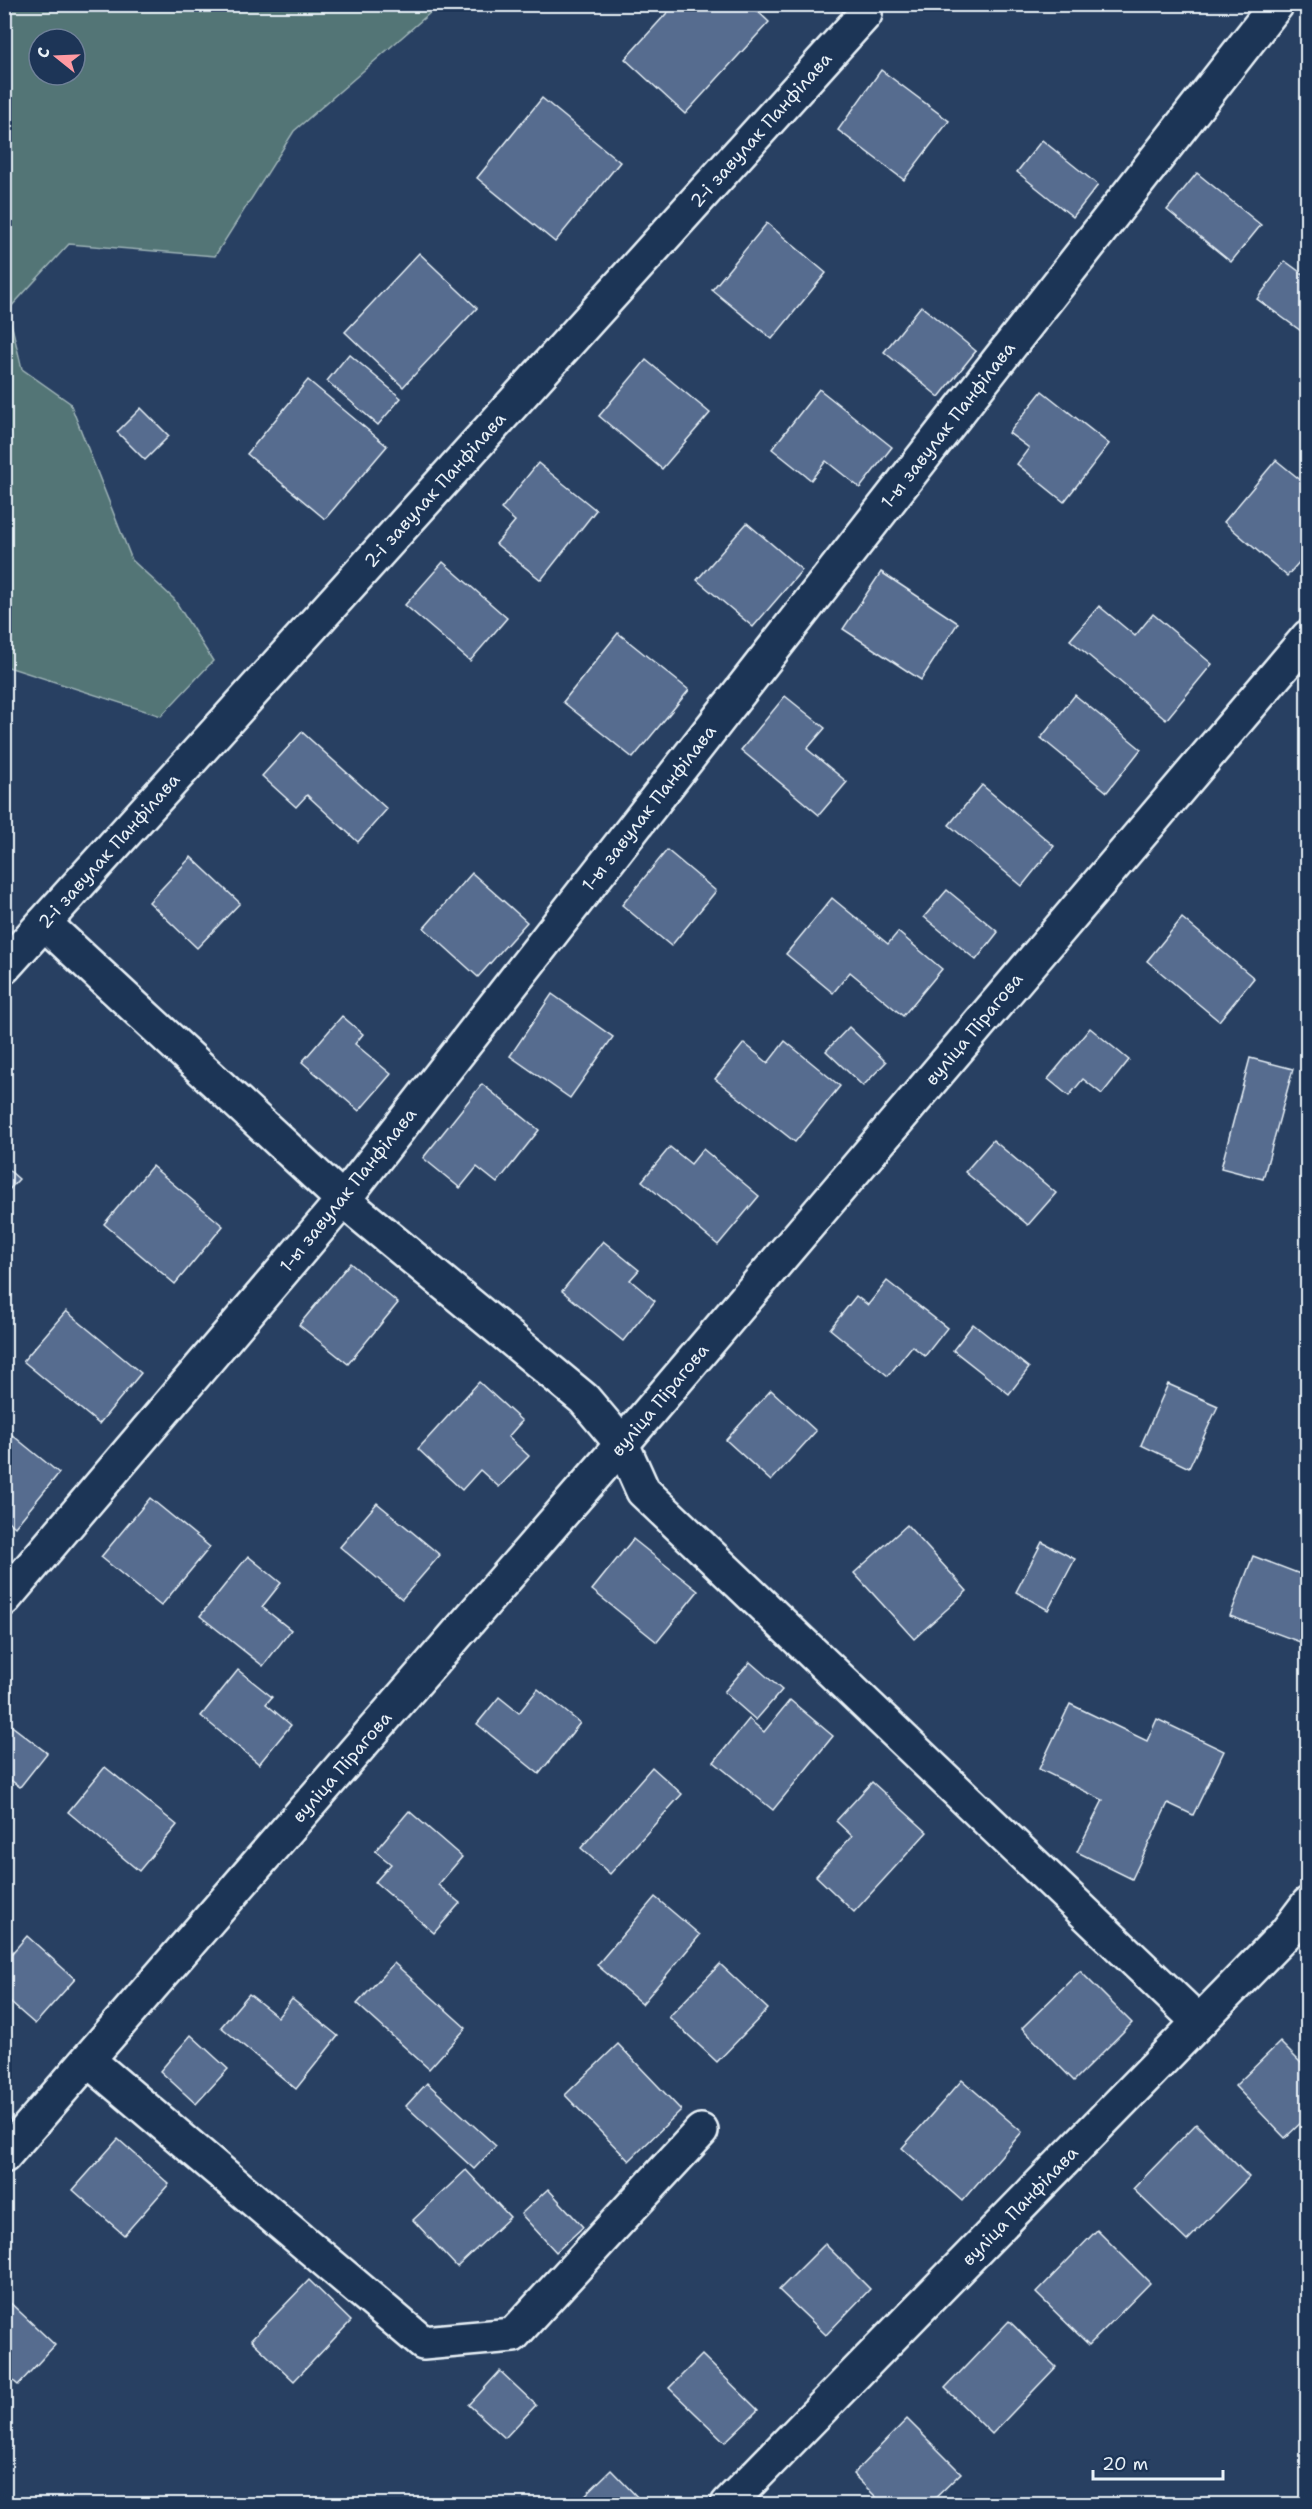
<svg xmlns="http://www.w3.org/2000/svg" width="1312" height="2509" viewBox="0 0 1312 2509" font-family="'Shantell Sans',sans-serif">
<style>
.green{fill:#537576;stroke:#9eb3b7;stroke-width:1.5;fill-rule:evenodd}
.building{fill:#566c8f;stroke:#e8f1f8;stroke-width:1.5}
.lines{fill:none;stroke-linecap:round;stroke-linejoin:round}
.minor-casing{stroke:#e8f1f8;stroke-width:38}
.minor{stroke:#1d3557;stroke-width:33}
.labels{text-anchor:middle;stroke-width:4.5;stroke-linejoin:round;paint-order:stroke}
.street-label{font-size:18px;fill:#e8f1f8;stroke:#1d3557}
</style>
<rect width="100%" height="100%" fill="#284062"/>
<filter id="ink" filterUnits="userSpaceOnUse"><feTurbulence type="fractalNoise" baseFrequency=".0167" numOctaves="2"/><feDisplacementMap in="SourceGraphic" scale="12" xChannelSelector="R" yChannelSelector="G"/><feConvolveMatrix kernelMatrix="1 2 1 2 8 2 1 2 1" color-interpolation-filters="sRGB"/></filter>
<g filter="url(#ink)">
<!-- green -->
<path class="green" d="M 7,5 L 439,5 L 294,131 L 215,256 L 69,244 L 8,310 L 22,369 L 70,403 L 132,560 L 174,599 L 213,661 L 161,716 L 5,666 L 4,9 ZM 39,39 L 75,39 L 75,75 L 39,75 Z"/>
<!-- building -->
<g class="building">
<polygon points="675,4 750,4 769,22 685,114 625,59"/>
<polygon points="881,70 949,121 904,180 838,130"/>
<polygon points="542,98 620,162 555,242 477,178"/>
<polygon points="1042,140 1098,185 1073,217 1017,172"/>
<polygon points="1197,173 1261,225 1231,262 1167,210"/>
<polygon points="767,223 826,273 772,339 712,290"/>
<polygon points="419,253 477,308 403,387 345,332"/>
<polygon points="1285,261 1308,278 1308,336 1257,299"/>
<polygon points="921,306 976,351 939,397 884,352"/>
<polygon points="349,354 401,398 378,425 327,381"/>
<polygon points="646,360 710,413 662,469 599,416"/>
<polygon points="308,380 387,446 325,519 247,454"/>
<polygon points="819,389 892,447 860,488 826,461 811,480 772,449"/>
<polygon points="1042,391 1109,444 1064,502 1017,464 1029,448 1009,433"/>
<polygon points="141,408 169,436 145,460 117,432"/>
<polygon points="1276,460 1308,486 1308,552 1287,576 1224,522"/>
<polygon points="538,463 596,510 541,580 496,544 515,521 501,509"/>
<polygon points="747,523 802,570 753,627 697,580"/>
<polygon points="443,562 507,618 470,661 405,605"/>
<polygon points="881,572 958,623 921,680 843,629"/>
<polygon points="1099,606 1135,636 1153,614 1212,664 1166,720 1070,640"/>
<polygon points="618,633 689,690 633,758 563,702"/>
<polygon points="1075,695 1141,749 1107,792 1041,738"/>
<polygon points="785,696 825,728 807,749 847,782 819,815 741,750"/>
<polygon points="302,732 387,809 358,842 307,795 296,807 262,776"/>
<polygon points="982,785 1054,846 1022,886 949,825"/>
<polygon points="667,850 716,891 671,946 622,905"/>
<polygon points="191,857 240,903 197,948 149,902"/>
<polygon points="472,873 527,922 478,977 424,928"/>
<polygon points="947,890 998,932 976,960 924,917"/>
<polygon points="832,898 888,944 898,932 942,969 903,1016 850,972 833,993 786,954"/>
<polygon points="1182,918 1254,978 1219,1021 1147,961"/>
<polygon points="552,994 613,1037 570,1098 510,1056"/>
<polygon points="342,1016 363,1034 355,1044 391,1074 359,1111 302,1062"/>
<polygon points="849,1027 886,1062 863,1086 826,1051"/>
<polygon points="1090,1028 1129,1060 1102,1094 1083,1079 1069,1096 1048,1079"/>
<polygon points="785,1041 840,1086 795,1142 715,1079 744,1043 768,1063"/>
<polygon points="1250,1058 1293,1069 1263,1179 1221,1168"/>
<polygon points="482,1084 539,1130 497,1183 477,1167 460,1188 423,1158"/>
<polygon points="993,1140 1056,1193 1028,1225 965,1172"/>
<polygon points="670,1147 691,1164 703,1149 759,1196 718,1245 642,1181"/>
<polygon points="4,1166 19,1179 4,1195"/>
<polygon points="152,1166 223,1226 175,1284 104,1224"/>
<polygon points="603,1241 639,1270 630,1280 655,1301 623,1341 562,1291"/>
<polygon points="350,1263 398,1303 348,1364 299,1325"/>
<polygon points="887,1281 947,1328 925,1356 912,1346 888,1376 830,1329 856,1296 868,1305"/>
<polygon points="66,1311 141,1373 99,1424 23,1361"/>
<polygon points="973,1324 1029,1368 1009,1394 953,1350"/>
<polygon points="479,1382 522,1421 508,1437 529,1456 499,1487 480,1470 462,1490 418,1449"/>
<polygon points="1168,1384 1218,1406 1189,1468 1141,1445"/>
<polygon points="771,1390 816,1431 771,1481 726,1440"/>
<polygon points="6,1430 59,1473 15,1527 4,1518 4,1432"/>
<polygon points="150,1498 210,1547 161,1606 101,1557"/>
<polygon points="377,1503 440,1555 402,1599 340,1547"/>
<polygon points="907,1525 967,1591 914,1639 854,1573"/>
<polygon points="633,1539 698,1591 657,1642 592,1590"/>
<polygon points="1042,1542 1075,1559 1048,1610 1016,1592"/>
<polygon points="248,1556 281,1583 262,1607 291,1630 263,1666 200,1616"/>
<polygon points="1253,1556 1308,1577 1308,1645 1230,1616"/>
<polygon points="750,1662 782,1690 756,1720 724,1692"/>
<polygon points="238,1670 272,1697 266,1704 291,1725 259,1764 201,1716"/>
<polygon points="538,1689 580,1723 539,1774 477,1724 499,1697 519,1713"/>
<polygon points="790,1700 833,1736 773,1810 714,1762 749,1719 764,1732"/>
<polygon points="1070,1704 1147,1741 1157,1719 1224,1751 1193,1815 1168,1803 1132,1879 1077,1852 1103,1800 1039,1769"/>
<polygon points="4,1720 47,1753 20,1787 4,1775"/>
<polygon points="105,1767 177,1825 139,1871 68,1812"/>
<polygon points="652,1767 682,1794 610,1874 581,1848"/>
<polygon points="872,1782 927,1832 854,1912 816,1876 852,1836 836,1821"/>
<polygon points="409,1811 462,1857 438,1885 460,1903 434,1933 375,1882 391,1864 375,1851"/>
<polygon points="655,1897 700,1935 642,2004 597,1965"/>
<polygon points="27,1936 75,1979 35,2024 4,1997 4,1962"/>
<polygon points="394,1963 466,2028 429,2069 357,2004"/>
<polygon points="720,1964 768,2009 717,2062 669,2017"/>
<polygon points="1080,1971 1132,2023 1074,2081 1022,2028"/>
<polygon points="249,1994 278,2017 292,1999 338,2036 296,2089 221,2027"/>
<polygon points="191,2035 228,2069 196,2104 160,2071"/>
<polygon points="1280,2042 1308,2070 1308,2116 1285,2138 1235,2086"/>
<polygon points="618,2044 681,2110 629,2161 565,2095"/>
<polygon points="962,2080 1022,2132 962,2201 902,2148"/>
<polygon points="427,2083 496,2146 474,2169 406,2106"/>
<polygon points="1196,2124 1249,2177 1187,2241 1133,2189"/>
<polygon points="118,2139 169,2184 124,2235 73,2190"/>
<polygon points="466,2170 510,2217 457,2267 413,2220"/>
<polygon points="548,2189 583,2227 556,2252 521,2214"/>
<polygon points="1097,2230 1150,2283 1089,2345 1036,2293"/>
<polygon points="825,2244 870,2289 826,2335 779,2290"/>
<polygon points="309,2280 351,2321 294,2381 251,2340"/>
<polygon points="4,2297 55,2345 18,2385 4,2373"/>
<polygon points="1009,2321 1056,2367 992,2434 945,2388"/>
<polygon points="702,2355 758,2410 725,2442 669,2388"/>
<polygon points="500,2371 536,2405 505,2438 469,2405"/>
<polygon points="907,2419 961,2473 929,2504 883,2504 853,2474"/>
<polygon points="611,2470 644,2504 576,2504"/>
</g>
<g class="lines">
<!-- minor casing -->
<g class="minor-casing">
<g id="minor">
<polyline points="44,923 343,1200 584,1399 622,1444 643,1491 1199,2022"/>
<polyline points="4,967 865,14"/>
<polyline points="4,1599 343,1200 1277,4"/>
<polyline points="88,2060 423,2343 513,2335 701,2131"/>
<polyline points="4,2156 622,1444 1308,637"/>
<polyline points="728,2504 1286,1933 1308,1904"/>
</g>
</g>
<!-- minor -->
<use href="#minor" class="minor"/>
</g>
</g>
<g class="labels">
<!-- street labels -->
<g class="street-label">
<text transform="translate(761 130) rotate(-48)" y="6">2-і завулак Панфілава</text>
<text transform="translate(948 425) rotate(-52)" y="6">1-ы завулак Панфілава</text>
<text transform="translate(435 490) rotate(-48)" y="6">2-і завулак Панфілава</text>
<text transform="translate(649 808) rotate(-52)" y="6">1-ы завулак Панфілава</text>
<text transform="translate(109 851) rotate(-48)" y="6">2-і завулак Панфілава</text>
<text transform="translate(974 1029) rotate(-50)" y="6">вуліца Пірагова</text>
<text transform="translate(348 1190) rotate(-51)" y="6">1-ы завулак Панфілава</text>
<text transform="translate(660 1400) rotate(-50)" y="6">вуліца Пірагова</text>
<text transform="translate(342 1767) rotate(-49)" y="6">вуліца Пірагова</text>
<text transform="translate(1020 2206) rotate(-46)" y="6">вуліца Панфілава</text>
</g>
</g>
<!-- margin -->
<rect width="1312" height="2509" fill="none" stroke="#1d3557" stroke-width="24"/>
<rect x="12" y="12" width="1288" height="2485" fill="none" stroke="#e8f1f8" stroke-width="2" filter="url(#ink)"/>
<!-- north arrow -->
<g transform="translate(57 57) rotate(288)"><circle r="28" fill="#1d3557" stroke="#6e8097" stroke-width="1.5"/>
<path d="M0-4.5L10 22L0 15L-10 22Z" fill="#ff9aa2"/>
<text y="-9" font-size="16" font-weight="bold" text-anchor="middle" fill="#e8f1f8">С</text>
</g>
<!-- scale -->
<path d="M1093 2470v9h130v-9" fill="none" stroke="#e8f1f8" stroke-width="3"/>
<text x="1102" y="2470" font-size="18" fill="#e8f1f8" stroke="#1d3557" stroke-width="4.5" paint-order="stroke">20 m</text>
</svg>
